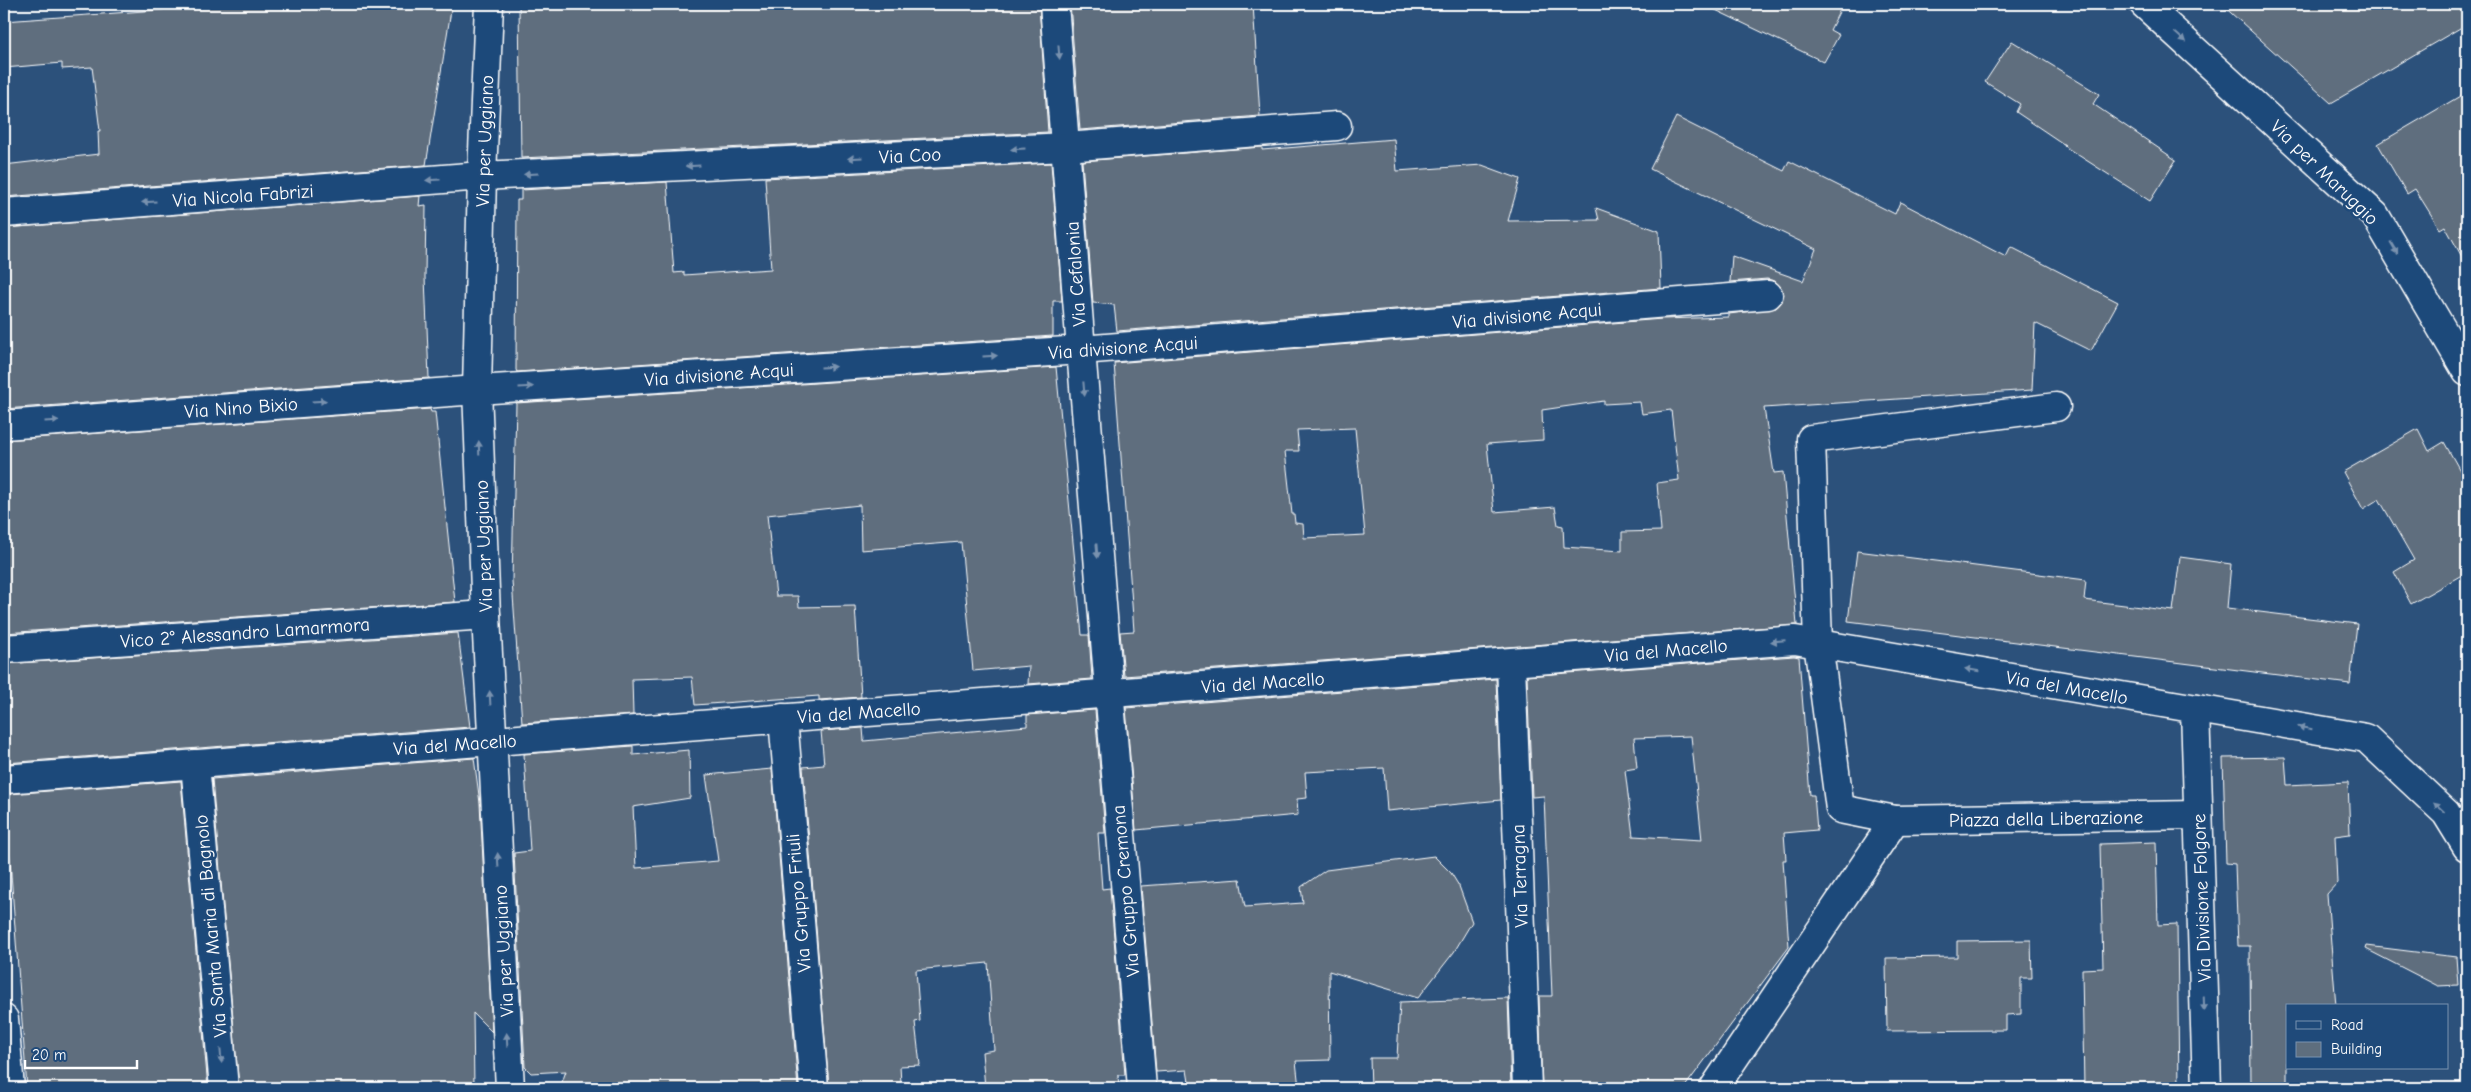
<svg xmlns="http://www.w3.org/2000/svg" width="2471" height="1092" viewBox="0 0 2471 1092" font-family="'Comic Neue',sans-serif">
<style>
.building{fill:#5e6e7e;stroke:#fff;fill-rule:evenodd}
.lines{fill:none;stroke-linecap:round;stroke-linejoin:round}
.minor-casing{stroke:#fff;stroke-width:31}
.minor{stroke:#1f4a7a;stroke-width:28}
.oneway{fill:#7992af}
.labels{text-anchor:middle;stroke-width:5;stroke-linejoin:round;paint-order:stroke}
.street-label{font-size:19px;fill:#fff;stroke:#1f4a7a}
</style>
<rect width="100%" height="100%" fill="#2c517b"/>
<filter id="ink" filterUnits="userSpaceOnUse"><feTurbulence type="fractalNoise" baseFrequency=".02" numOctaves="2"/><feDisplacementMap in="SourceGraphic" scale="10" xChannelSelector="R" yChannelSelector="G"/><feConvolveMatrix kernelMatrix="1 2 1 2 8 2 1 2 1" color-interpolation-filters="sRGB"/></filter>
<g filter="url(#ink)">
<!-- building -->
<g class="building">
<polygon points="242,4 452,4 426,165 4,197 4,165 99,154 98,131 100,131 92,67 62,69 62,63 4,68 4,21"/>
<polygon points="519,4 1039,4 1048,132 521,158"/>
<polygon points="1070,4 1253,4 1260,116 1080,130"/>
<polygon points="1703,4 1843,4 1830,30 1839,35 1824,62"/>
<polygon points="2221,4 2467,4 2467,24 2331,103"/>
<polygon points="2012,41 2099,94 2093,104 2176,160 2150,201 2064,146 2065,145 2016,112 2020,104 1985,82"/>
<polygon points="2467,92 2467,266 2445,226 2440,229 2415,189 2407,194 2378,144"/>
<path d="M 1676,117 L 1784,171 L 1789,161 L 1895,214 L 1900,202 L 2006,257 L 2011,247 L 2118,302 L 2091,351 L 2035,323 L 2032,390 L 1764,408 L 1774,473 L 1783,472 L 1797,625 L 1124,676 L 1120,632 L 1134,631 L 1114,363 L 1662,319 L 1729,317 L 1729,314 L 1776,308 L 1782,302 L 1784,294 L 1781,287 L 1775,281 L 1767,279 L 1730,282 L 1732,256 L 1803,281 L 1816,249 L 1650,169 ZM 1604,401 L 1604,404 L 1640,402 L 1642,414 L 1671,410 L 1679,480 L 1657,483 L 1661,531 L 1622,532 L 1622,551 L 1564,547 L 1563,526 L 1558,525 L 1555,507 L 1494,512 L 1487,444 L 1543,440 L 1542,410 ZM 1355,428 L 1365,535 L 1304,538 L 1303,524 L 1295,523 L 1294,514 L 1292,514 L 1285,451 L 1299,451 L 1297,430 Z"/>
<polygon points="1394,139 1397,171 1482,165 1520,179 1508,221 1599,220 1596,208 1659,231 1661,288 1117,331 1114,305 1093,303 1082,161 1262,147 1262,150"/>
<polygon points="1051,163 1062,301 1053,301 1053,336 517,372 516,370 517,200 521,200 521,190 667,182 674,273 684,272 684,275 771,269 765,178"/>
<polygon points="420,196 419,206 426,205 425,277 429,378 4,409 4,228"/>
<polygon points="1056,367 1082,635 1089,635 1092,679 1028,684 1029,666 973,671 961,542 861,550 860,505 767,515 776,596 798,596 799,607 855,606 861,697 819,700 819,696 695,705 692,677 632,679 633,715 522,723 512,581 516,403"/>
<polygon points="430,409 431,412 435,412 455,602 4,633 4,440"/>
<polygon points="2418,429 2429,451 2444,442 2467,483 2467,572 2411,604 2394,572 2414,560 2379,499 2363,509 2343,472"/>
<polygon points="1857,551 2086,580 2084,600 2173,611 2180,557 2231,564 2227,608 2357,624 2350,684 1848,621"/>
<polygon points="458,633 470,727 6,763 4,664"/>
<path d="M 1794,656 L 1799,657 L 1810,795 L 1814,795 L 1817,830 L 1784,833 L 1786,860 L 1783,860 L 1789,947 L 1684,1088 L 1542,1088 L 1539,996 L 1552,996 L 1544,796 L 1532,797 L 1527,676 ZM 1691,736 L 1702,840 L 1633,836 L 1625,770 L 1637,768 L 1634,738 Z"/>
<polygon points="1496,679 1501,800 1387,811 1384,768 1305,772 1307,798 1297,799 1298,815 1136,830 1126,708"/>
<polygon points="1095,710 1105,833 1098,833 1102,889 1110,888 1125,1075 1118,1075 1119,1088 985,1088 982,1052 994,1050 988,963 916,970 920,1021 915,1022 920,1065 900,1066 901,1084 896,1084 896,1088 829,1088 803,767 824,765 821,731 863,728 864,741 1027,726 1027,715"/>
<polygon points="633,746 633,755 689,750 690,798 633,807 636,868 718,861 706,775 772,769 798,1088 560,1088 566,1071 531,1073 525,1067 514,853 530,851 524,754"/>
<polygon points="2285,757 2287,785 2348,782 2350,834 2335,836 2337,883 2327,894 2336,1006 2287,1006 2287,1088 2251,1088 2250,946 2238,946 2235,864 2226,863 2223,758"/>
<polygon points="474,758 480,803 492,1032 473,1013 474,1088 239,1088 212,779"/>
<polygon points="181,781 208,1088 27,1088 6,807 10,807 9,794"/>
<polygon points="2156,842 2158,925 2177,924 2179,1088 2084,1088 2082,969 2103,968 2100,844"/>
<polygon points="1434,856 1451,873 1459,886 1472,922 1454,952 1418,998 1329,971 1330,1060 1296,1061 1299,1088 1190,1088 1187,1070 1156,1072 1141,886 1240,879 1245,907 1303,903 1301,887 1326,870"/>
<polygon points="2031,940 2032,978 2021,978 2021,1014 2006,1015 2006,1030 1887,1031 1886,958 1957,957 1957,941"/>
<polygon points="2367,946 2456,957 2458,985 2438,986 2366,949"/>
<polygon points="1508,998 1511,1088 1371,1088 1370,1058 1397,1058 1400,1002"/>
</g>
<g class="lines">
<!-- minor casing -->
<g class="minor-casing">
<g id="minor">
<polyline points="489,4 482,176 477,390 486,615 510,1088"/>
<polyline points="1054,4 1081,350 1142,1088"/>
<polyline points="2144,4 2375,215 2467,372"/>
<polyline points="4,213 482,176 1066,147 1337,126"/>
<polyline points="4,425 477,390 1081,350 1768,295"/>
<polyline points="4,649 486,615"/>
<polyline points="1511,663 1527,1088"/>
<polyline points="2195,709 2207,1088"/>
<polyline points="783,718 814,1088"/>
<polyline points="195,764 224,1088"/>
<polyline points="4,779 1795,640 2366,738 2446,813 2467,847"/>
<polyline points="1895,820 2198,815"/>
<polyline points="4,1019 10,1088"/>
<polyline points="1714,1088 1895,820 1840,809 1818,643 1811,439 2056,407"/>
</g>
</g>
<!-- minor -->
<use href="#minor" class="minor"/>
</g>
<!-- one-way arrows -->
<defs><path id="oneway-solid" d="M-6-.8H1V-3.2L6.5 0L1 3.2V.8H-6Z" transform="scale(1.25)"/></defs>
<g class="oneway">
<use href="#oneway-solid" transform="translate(2180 37) rotate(42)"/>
<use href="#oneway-solid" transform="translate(1059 52) rotate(85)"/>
<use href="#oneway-solid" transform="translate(1018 149) rotate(177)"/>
<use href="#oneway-solid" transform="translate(855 158) rotate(177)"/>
<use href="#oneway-solid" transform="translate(693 166) rotate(177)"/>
<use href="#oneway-solid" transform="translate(531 174) rotate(177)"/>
<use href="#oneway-solid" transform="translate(433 180) rotate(176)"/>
<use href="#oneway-solid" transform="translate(149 202) rotate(176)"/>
<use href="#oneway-solid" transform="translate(2394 248) rotate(60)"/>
<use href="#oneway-solid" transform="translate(990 356) rotate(-4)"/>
<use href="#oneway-solid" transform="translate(828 367) rotate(-4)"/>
<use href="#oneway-solid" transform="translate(526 387) rotate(-4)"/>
<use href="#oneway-solid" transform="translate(1084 389) rotate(85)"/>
<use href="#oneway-solid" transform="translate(319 401) rotate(-4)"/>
<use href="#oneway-solid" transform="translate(52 421) rotate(-4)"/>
<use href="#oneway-solid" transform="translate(479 448) rotate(-92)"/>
<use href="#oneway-solid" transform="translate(1097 551) rotate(85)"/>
<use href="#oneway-solid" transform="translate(1778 641) rotate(175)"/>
<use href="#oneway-solid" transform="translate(1972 670) rotate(-170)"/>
<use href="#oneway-solid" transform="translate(490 698) rotate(-93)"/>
<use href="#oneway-solid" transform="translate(2305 728) rotate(-170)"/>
<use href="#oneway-solid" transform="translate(2439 807) rotate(-137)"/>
<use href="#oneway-solid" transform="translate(498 860) rotate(-93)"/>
<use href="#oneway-solid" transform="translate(2204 1004) rotate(88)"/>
<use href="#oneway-solid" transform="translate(507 1040) rotate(-93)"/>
<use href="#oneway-solid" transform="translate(221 1056) rotate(85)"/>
</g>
</g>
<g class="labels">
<!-- street labels -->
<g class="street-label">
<text transform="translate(484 141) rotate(-88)" y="7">Via per Uggiano</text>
<text transform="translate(910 155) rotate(-3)" y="7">Via Coo</text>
<text transform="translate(2325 172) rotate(44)" y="7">Via per Maruggio</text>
<text transform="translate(243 195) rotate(-4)" y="7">Via Nicola Fabrizi</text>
<text transform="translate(1075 274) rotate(-94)" y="7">Via Cefalonia</text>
<text transform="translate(1527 315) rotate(-5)" y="7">Via divisione Acqui</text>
<text transform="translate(1123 347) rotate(-4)" y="7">Via divisione Acqui</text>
<text transform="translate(719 374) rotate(-4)" y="7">Via divisione Acqui</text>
<text transform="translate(241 407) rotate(-4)" y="7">Via Nino Bixio</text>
<text transform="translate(483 546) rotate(-92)" y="7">Via per Uggiano</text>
<text transform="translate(245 632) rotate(-4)" y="7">Vico 2° Alessandro Lamarmora</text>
<text transform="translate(1666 650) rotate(-5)" y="7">Via del Macello</text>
<text transform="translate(1263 682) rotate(-4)" y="7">Via del Macello</text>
<text transform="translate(2067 687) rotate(10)" y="7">Via del Macello</text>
<text transform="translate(859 712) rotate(-4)" y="7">Via del Macello</text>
<text transform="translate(455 744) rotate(-4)" y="7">Via del Macello</text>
<text transform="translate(2046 818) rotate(-1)" y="7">Piazza della Liberazione</text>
<text transform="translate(1519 876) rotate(-92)" y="7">Via Terragna</text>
<text transform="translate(1125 891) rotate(-95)" y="7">Via Gruppo Cremona</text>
<text transform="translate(2201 898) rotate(-92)" y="7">Via Divisione Folgore</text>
<text transform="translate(798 903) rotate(-95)" y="7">Via Gruppo Friuli</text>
<text transform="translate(210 926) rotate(-95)" y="7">Via Santa Maria di Bagnolo</text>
<text transform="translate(503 951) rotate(-93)" y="7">Via per Uggiano</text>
</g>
</g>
<!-- margin -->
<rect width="2471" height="1092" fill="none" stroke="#1f4a7a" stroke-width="20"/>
<rect x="10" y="10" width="2451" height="1072" fill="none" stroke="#fff" stroke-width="2" filter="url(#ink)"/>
<!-- legend -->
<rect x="2286" y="1004" width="162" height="65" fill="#1f4a7a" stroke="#7992af"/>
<rect x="2296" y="1021" width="25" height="8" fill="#1f4a7a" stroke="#7992af"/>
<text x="2331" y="1030" font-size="15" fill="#ffffff">Road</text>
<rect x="2296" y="1042" width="25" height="15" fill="#5e6e7e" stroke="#7992af"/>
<text x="2331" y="1054" font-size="15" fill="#ffffff">Building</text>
<!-- scale -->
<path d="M25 1060v8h112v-8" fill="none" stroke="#ffffff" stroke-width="2.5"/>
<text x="32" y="1060" font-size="15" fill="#ffffff" stroke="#1f4a7a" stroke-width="4" paint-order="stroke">20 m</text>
</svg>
